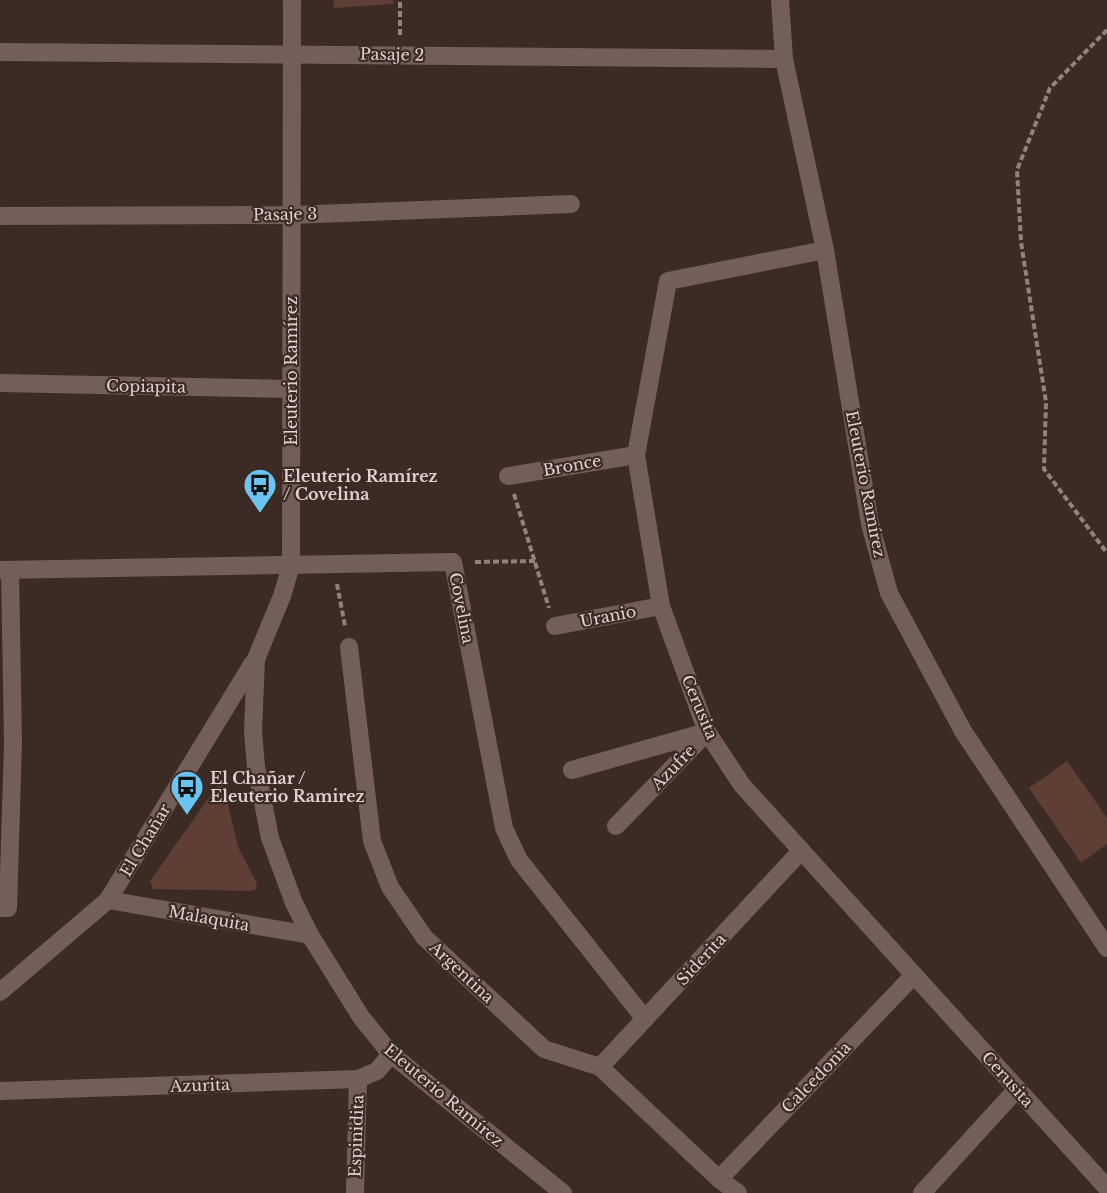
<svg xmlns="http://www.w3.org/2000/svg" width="1107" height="1193" viewBox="0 0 1107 1193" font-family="'Libre Baskerville',serif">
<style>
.green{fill:#5f3f35}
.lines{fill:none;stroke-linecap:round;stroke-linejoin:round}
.path{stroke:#91827e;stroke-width:4;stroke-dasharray:6 3;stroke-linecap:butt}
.minor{stroke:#735f58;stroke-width:18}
.labels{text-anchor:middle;stroke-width:4.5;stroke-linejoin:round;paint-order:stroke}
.street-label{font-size:16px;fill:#ded2cf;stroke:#3c2a24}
.poi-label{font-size:16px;font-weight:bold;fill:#ded2cf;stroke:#3c2a24;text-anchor:start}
</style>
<rect width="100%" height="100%" fill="#3c2a24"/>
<!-- green -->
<g class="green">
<polygon points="333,0 393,0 393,4 334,8"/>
<polygon points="1067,761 1107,818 1107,844 1081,863 1029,788"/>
<polygon points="222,779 238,847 257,884 256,889 252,891 153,889 150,881"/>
</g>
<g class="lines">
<!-- path -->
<g class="path">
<polyline points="1107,30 1050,88 1017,170 1021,242 1046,402 1044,469 1107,553"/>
<polyline points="400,35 400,0"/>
<polyline points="514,494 549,608"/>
<polyline points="475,562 535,561"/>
<polyline points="337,584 345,626"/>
</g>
<!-- minor -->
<g class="minor">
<polyline points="292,0 291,566 282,596 256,659 253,731 256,767 270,838 294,903 310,935 361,1017 391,1054 563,1193"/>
<polyline points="780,0 784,59 825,250 870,524 889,593 963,731 1107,948"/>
<polyline points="0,52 784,59"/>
<polyline points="0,216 292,215 571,204"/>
<polyline points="825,250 668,281 636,455 661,606 707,732 742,785 1107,1188"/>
<polyline points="0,383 291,389"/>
<polyline points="508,476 636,455"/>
<polyline points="0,570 453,562 504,828 519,860 645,1019"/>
<polyline points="555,626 661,606"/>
<polyline points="349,647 372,841 390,887 424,937 544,1049 600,1067 719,1179 738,1193"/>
<polyline points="572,770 707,732"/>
<polyline points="616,826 707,732"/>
<polyline points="108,900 310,935"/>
<polyline points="0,908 8,908 13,743 10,571"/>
<polyline points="0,992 108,900 253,663"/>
<polyline points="600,1067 801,851"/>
<polyline points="0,1091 358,1079 377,1071 391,1054"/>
<polyline points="719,1179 914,975"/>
<polyline points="355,1193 358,1079"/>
<polyline points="922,1193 1017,1089"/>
</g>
</g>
<!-- icons -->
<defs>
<g id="bus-pin" transform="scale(1.725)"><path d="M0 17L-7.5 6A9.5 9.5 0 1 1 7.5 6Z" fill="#6ac3f1" stroke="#3c2a24"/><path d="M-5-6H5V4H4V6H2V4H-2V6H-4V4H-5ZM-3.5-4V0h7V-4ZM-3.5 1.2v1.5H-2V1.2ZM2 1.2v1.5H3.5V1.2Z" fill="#111"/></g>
</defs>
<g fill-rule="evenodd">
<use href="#bus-pin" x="260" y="485"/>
<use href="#bus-pin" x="187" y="787"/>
</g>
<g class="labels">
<!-- street labels -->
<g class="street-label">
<text transform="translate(392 54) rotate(1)" y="6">Pasaje 2</text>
<text transform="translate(285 214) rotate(-1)" y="6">Pasaje 3</text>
<text transform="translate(291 371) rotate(-90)" y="6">Eleuterio Ramírez</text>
<text transform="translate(146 386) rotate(1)" y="6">Copiapita</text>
<text transform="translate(572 465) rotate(-10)" y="6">Bronce</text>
<text transform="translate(866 484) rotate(79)" y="6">Eleuterio Ramírez</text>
<text transform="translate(462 608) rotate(79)" y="6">Covelina</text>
<text transform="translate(608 616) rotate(-11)" y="6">Uranio</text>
<text transform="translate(700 707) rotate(67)" y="6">Cerusita</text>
<text transform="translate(673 767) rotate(-46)" y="6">Azufre</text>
<text transform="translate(145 840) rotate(-59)" y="6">El Chañar</text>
<text transform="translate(209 918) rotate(10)" y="6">Malaquita</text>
<text transform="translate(701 959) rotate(-47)" y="6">Siderita</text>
<text transform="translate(462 972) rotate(43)" y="6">Argentina</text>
<text transform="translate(816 1077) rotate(-46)" y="6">Calcedonia</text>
<text transform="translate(1008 1079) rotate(48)" y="6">Cerusita</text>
<text transform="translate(200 1085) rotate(-2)" y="6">Azurita</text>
<text transform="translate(444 1095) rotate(40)" y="6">Eleuterio Ramírez</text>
<text transform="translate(356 1136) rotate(-88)" y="6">Espinidita</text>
</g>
<!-- poi labels -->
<g class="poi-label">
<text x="283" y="482">Eleuterio Ramírez<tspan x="283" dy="18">/ Covelina</tspan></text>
<text x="210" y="784">El Chañar /<tspan x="210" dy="18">Eleuterio Ramirez</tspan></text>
</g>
</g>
</svg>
